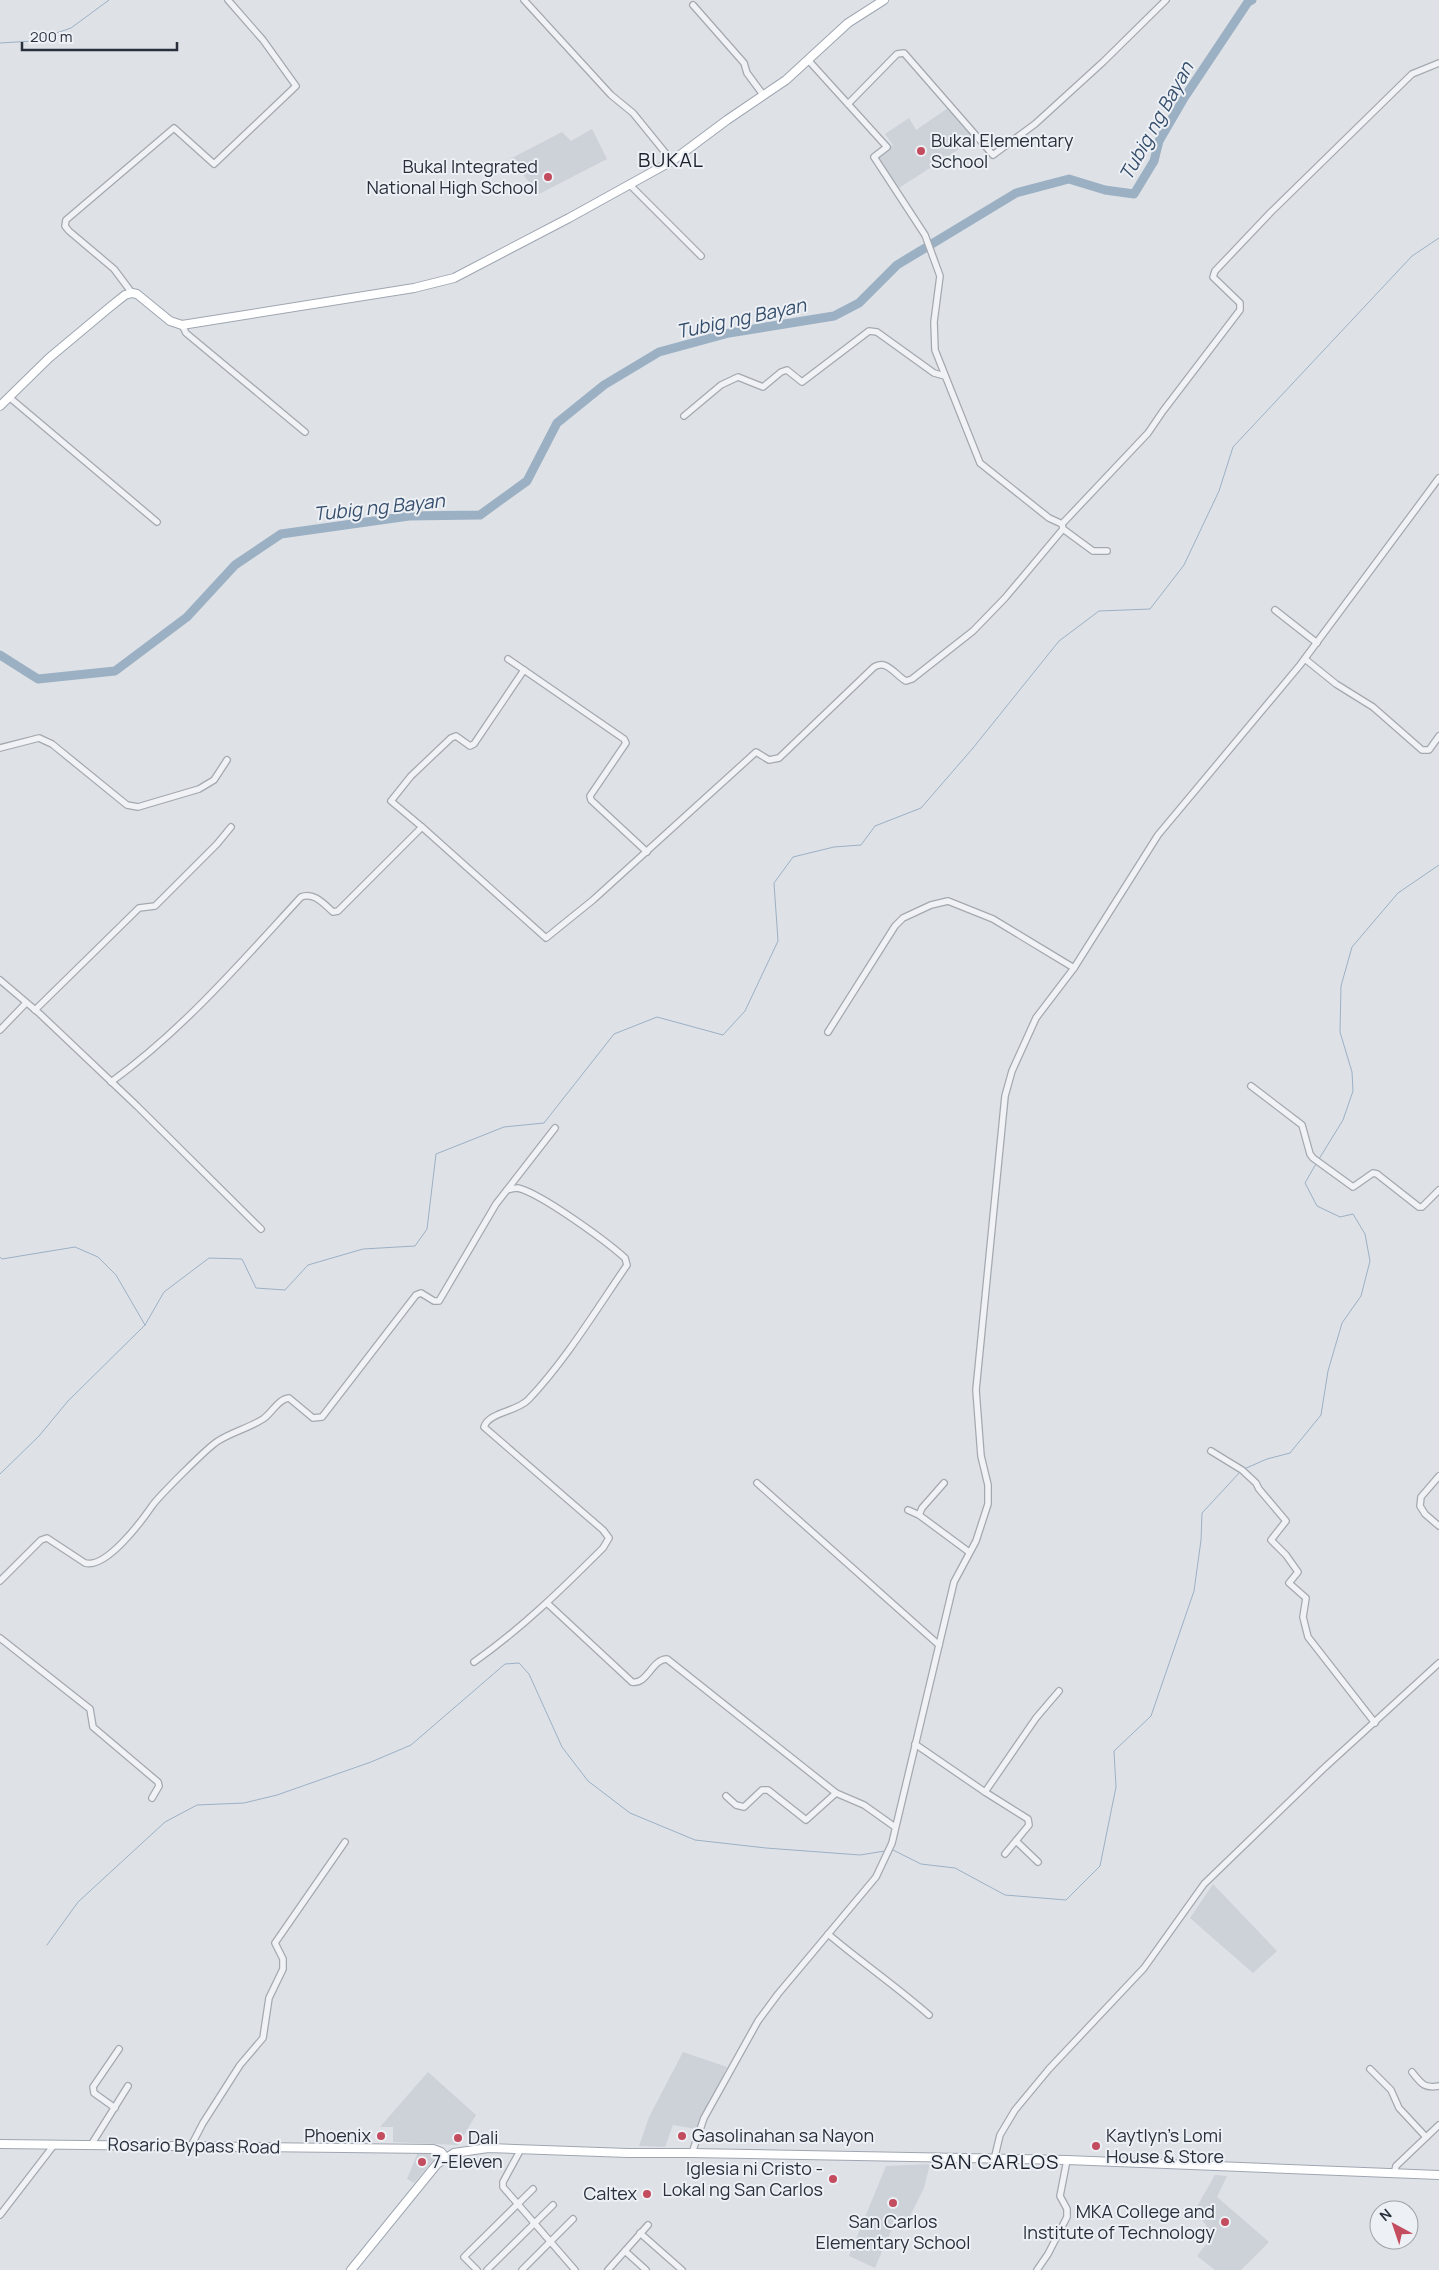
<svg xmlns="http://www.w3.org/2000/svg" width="1439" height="2270" viewBox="0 0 1439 2270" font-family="Manrope,sans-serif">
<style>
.built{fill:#cdd1d8}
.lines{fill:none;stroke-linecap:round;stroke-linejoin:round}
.stream{stroke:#9cb0c4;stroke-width:1}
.river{stroke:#9cb0c4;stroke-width:9}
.minor-casing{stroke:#a4a9b0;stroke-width:8}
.major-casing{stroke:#9fa6b1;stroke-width:10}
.minor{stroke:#f1f2f5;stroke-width:5.5}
.major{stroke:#fff;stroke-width:8}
.poi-dot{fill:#c34c5f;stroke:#edf0f4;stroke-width:2}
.labels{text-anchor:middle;stroke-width:4;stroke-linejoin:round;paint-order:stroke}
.poi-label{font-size:18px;fill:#29303c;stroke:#edf0f4;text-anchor:start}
.street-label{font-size:18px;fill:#29303c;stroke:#edf0f4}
.water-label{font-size:19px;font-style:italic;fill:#364f6d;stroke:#edf0f4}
.quarter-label{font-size:20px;letter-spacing:1px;fill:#1b212d;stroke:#edf0f4}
</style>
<rect width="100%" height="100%" fill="#dee2e7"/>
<!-- built -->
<g class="built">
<polygon points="951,106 976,138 899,188 876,157 893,145 885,134 909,118 916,130"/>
<polygon points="592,129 607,159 539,194 510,159 562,132 571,141"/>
<polygon points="1213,1884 1277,1951 1253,1973 1190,1918"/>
<polygon points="683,2052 727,2067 696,2129 673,2125 665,2147 639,2146 649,2117"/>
<polygon points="428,2072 476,2115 458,2145 393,2142 393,2127 380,2127"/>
<polygon points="418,2152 438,2154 414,2183 407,2179"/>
<polygon points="930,2164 924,2188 906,2224 896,2219 875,2268 849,2256 886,2166"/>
<polygon points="1215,2175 1227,2176 1217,2197 1269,2242 1241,2270 1215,2270 1197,2256 1213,2235 1195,2210"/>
</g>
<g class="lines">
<!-- stream -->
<g class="stream">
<polyline points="0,43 33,41 71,28 109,0"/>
<polyline points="1319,1159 1343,1120 1353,1091 1352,1072 1340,1032 1341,986 1352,947 1398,893 1439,865"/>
<polyline points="0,1257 2,1259 75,1247 98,1257 116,1275 145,1325"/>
<polyline points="1244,1469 1267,1459 1290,1453 1321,1415 1328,1371 1342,1323 1361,1296 1370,1261 1365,1234 1353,1214 1340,1217 1317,1206 1305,1183 1317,1162"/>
<polyline points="0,1474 39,1436 68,1401 145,1325 164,1292 209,1258 242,1259 256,1288 285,1290 308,1265 363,1249 415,1246 427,1229 436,1154 504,1127 544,1123 614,1034 657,1017 723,1035 745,1011 778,941 774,883 793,857 834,847 861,845 875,826 921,808 973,748 1059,641 1099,611 1150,609 1184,565 1219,491 1233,447 1412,256 1439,238"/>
<polyline points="893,1850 921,1864 955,1868 1005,1895 1066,1900 1100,1866 1116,1787 1114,1751 1151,1716 1194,1591 1201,1540 1202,1513 1241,1471"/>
<polyline points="47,1945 78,1902 165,1822 197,1805 244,1803 277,1795 371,1762 411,1745 505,1664 519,1663 529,1674 562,1747 588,1781 630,1813 695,1840 766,1848 860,1855 885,1851"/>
</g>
<!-- river -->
<polyline class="river" points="0,655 38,679 115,671 187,617 235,565 281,534 409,516 480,515 527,481 557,423 604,385 659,352 729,333 834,316 859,303 897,265 1016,193 1069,179 1105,190 1134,194 1154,161 1159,141 1184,98 1248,2 1252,0"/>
<!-- minor casing -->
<g class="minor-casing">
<g id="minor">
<polyline points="524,0 611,95 633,113 672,161"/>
<polyline points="693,5 744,63 747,73 764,96"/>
<polyline points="848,104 897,54 904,53 993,155 1035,124 1103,62 1166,0"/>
<polyline points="630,185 701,256"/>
<polyline points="132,293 114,269 69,231 65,226 66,220 174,128 214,164 296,86 263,40 228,0"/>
<polyline points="182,325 186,333 305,432"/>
<polyline points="9,397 157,522"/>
<polyline points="684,416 721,385 738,377 763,387 781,372 787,370 802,382 869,331 877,332 934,373 945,376"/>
<polyline points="1062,524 1148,433 1163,411 1240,310 1240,303 1213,277 1215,271 1271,212 1412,74 1439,63"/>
<polyline points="1063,529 1093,551 1107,551"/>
<polyline points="1275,610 1317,643"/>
<polyline points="508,659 624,739 626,743 590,796 591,800 647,852"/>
<polyline points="1305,659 1336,684 1373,707 1422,750 1429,750 1439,736"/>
<polyline points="0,748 39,738 52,744 127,805 138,807 199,789 214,780 227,760"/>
<polyline points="422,827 391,801 411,776 451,738 456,736 470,746 474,744 524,670"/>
<polyline points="0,980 40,1014 137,1106 261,1229"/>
<polyline points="35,1010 139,908 155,906 217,844 231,827"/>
<polyline points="0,1030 26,1003"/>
<polyline points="828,1032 895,926 903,918 931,905 948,901 993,919 1074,968"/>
<path d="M 111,1082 C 183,1030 241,962 301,897 C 314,892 323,903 333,912 L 338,911 L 422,827 L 546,938 L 593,900 L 756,752 L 769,760 L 779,758 L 874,667 C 887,659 895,675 906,681 L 912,679 L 973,631 L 1005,598 L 1063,529 L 1062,524 L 1049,518 L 980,463 L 935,350 L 934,322 L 940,276 L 925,235 L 874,157 L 887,147 L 809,61"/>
<polyline points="1251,1086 1302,1125 1310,1154 1313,1158 1353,1187 1373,1173 1377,1174 1419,1207 1422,1207 1439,1190"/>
<polyline points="1211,1451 1242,1470 1256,1483 1259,1489 1286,1521 1271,1540 1286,1555 1298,1572 1289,1583 1306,1598 1303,1617 1308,1637 1375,1723"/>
<polyline points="1439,1476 1421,1497 1420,1506 1425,1514 1439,1526"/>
<polyline points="757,1483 939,1645"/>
<polyline points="908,1510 919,1515 969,1552"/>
<polyline points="919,1515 922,1508 944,1483"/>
<path d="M 0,1581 L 41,1540 L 47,1538 L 85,1563 C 106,1569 141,1522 152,1506 C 159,1496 208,1447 218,1441 C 232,1432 249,1428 263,1419 C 272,1413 278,1399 289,1398 L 313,1418 L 322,1417 L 416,1295 L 421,1293 L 434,1301 L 439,1301 L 496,1204 L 555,1128"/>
<path d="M 547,1603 L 632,1682 C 647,1685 652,1659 667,1659 L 836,1793 L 864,1805 L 895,1827"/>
<polyline points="0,1638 90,1709 93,1727 158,1782 159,1786 152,1798"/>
<path d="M 474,1662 C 521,1629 562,1589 603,1548 L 609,1538 L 603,1530 L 484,1427 C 489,1412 516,1412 528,1400 C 566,1360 596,1310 627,1265 L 625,1258 C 606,1241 542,1194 518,1188 C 514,1188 510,1189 507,1190"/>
<polyline points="915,1744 985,1792 1028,1819 1029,1825 1005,1854"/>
<polyline points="985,1792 1036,1718 1059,1691"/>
<polyline points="726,1796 736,1805 744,1807 762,1790 768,1790 806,1820 836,1793"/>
<polyline points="1016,1841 1038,1862"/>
<path d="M 828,1934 C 861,1962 896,1986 929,2015"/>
<polyline points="1370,2069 1391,2090 1399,2108 1426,2137"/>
<path d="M 1412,2072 C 1421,2083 1424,2089 1439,2086"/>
<polyline points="115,2108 94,2093 93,2087 119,2049"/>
<polyline points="91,2145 128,2086"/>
<polyline points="191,2146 203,2123 240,2065 263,2038 269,1998 283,1969 283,1959 275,1943 345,1842"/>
<polyline points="521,2149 503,2182 503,2187 575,2270"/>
<polyline points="692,2153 704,2118 758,2021 778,1994 876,1877 892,1843 954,1582 976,1541 988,1504 988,1485 981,1456 976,1390 1005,1096 1012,1071 1036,1018 1074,968 1158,835 1300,665 1439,478"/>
<polyline points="994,2160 1000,2135 1015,2110 1049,2069 1144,1968 1204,1884 1323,1769 1439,1663"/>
<polyline points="1394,2174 1396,2166 1439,2125"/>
<polyline points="0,2215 54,2145"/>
<polyline points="640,2233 682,2270"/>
<polyline points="625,2251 646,2270"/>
<polyline points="477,2270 464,2257 533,2189"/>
<polyline points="487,2270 553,2205"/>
<polyline points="522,2270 573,2219"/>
<polyline points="608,2270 648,2225"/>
<polyline points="1037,2270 1048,2254 1067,2217 1067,2209 1060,2196 1067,2160"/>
</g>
</g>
<!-- major casing -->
<g class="major-casing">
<g id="major">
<polyline points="0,406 49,358 110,307 125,295 132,293 137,294 170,321 182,325 414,288 454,278 569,218 672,161 727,120 786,80 848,23 884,0"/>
<polyline points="0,2144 433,2149 441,2152 445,2157"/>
<polyline points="351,2270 437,2164 454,2153 488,2148 628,2153 692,2153 1067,2160 1439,2175"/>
</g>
</g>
<!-- minor -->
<use href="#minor" class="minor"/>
<!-- major -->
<use href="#major" class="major"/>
</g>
<!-- markers -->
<g class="poi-dot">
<circle cx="921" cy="151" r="5"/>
<circle cx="548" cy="177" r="5"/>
<circle cx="381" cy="2136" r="5"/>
<circle cx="682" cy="2136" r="5"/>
<circle cx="458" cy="2138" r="5"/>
<circle cx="1096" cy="2146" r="5"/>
<circle cx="422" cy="2162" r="5"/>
<circle cx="833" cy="2179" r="5"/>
<circle cx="647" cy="2194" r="5"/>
<circle cx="893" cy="2203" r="5"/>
<circle cx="1225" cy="2222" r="5"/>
</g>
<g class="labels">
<!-- poi labels -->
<g class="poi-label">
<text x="931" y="147">Bukal Elementary<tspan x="931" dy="21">School</tspan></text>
<text x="538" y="173" text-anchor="end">Bukal Integrated<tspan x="538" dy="21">National High School</tspan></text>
<text x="371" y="2142" text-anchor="end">Phoenix</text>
<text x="692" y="2142">Gasolinahan sa Nayon</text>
<text x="1106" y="2142">Kaytlyn's Lomi<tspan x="1106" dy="21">House &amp; Store</tspan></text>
<text x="468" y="2144">Dali</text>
<text x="432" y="2168">7-Eleven</text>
<text x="823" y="2175" text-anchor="end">Iglesia ni Cristo -<tspan x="823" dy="21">Lokal ng San Carlos</tspan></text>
<text x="637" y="2200" text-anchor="end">Caltex</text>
<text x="1215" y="2218" text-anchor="end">MKA College and<tspan x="1215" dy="21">Institute of Technology</tspan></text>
<text x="893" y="2228" text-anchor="middle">San Carlos<tspan x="893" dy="21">Elementary School</tspan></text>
</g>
<!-- street labels -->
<g class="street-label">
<text transform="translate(194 2146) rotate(1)" y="6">Rosario Bypass Road</text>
</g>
<!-- water labels -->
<g class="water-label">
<text transform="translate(1156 121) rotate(-61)" y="7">Tubig ng Bayan</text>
<text transform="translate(741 318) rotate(-12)" y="7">Tubig ng Bayan</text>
<text transform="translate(379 507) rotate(-6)" y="7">Tubig ng Bayan</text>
</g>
<!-- quarter labels -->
<g class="quarter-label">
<text x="671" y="167">BUKAL</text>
<text x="995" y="2169">SAN CARLOS</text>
</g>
</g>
<!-- north arrow -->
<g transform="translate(1394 2225) rotate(320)"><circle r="24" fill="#edf0f4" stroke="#9fa3aa"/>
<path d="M0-4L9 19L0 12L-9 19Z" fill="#c34c5f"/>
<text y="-8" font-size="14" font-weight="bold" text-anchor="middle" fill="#29303c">N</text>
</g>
<!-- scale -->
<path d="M22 42v8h155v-8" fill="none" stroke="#29303c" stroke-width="2.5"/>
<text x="30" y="42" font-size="15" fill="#29303c" stroke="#edf0f4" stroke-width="4" paint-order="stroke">200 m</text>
</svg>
